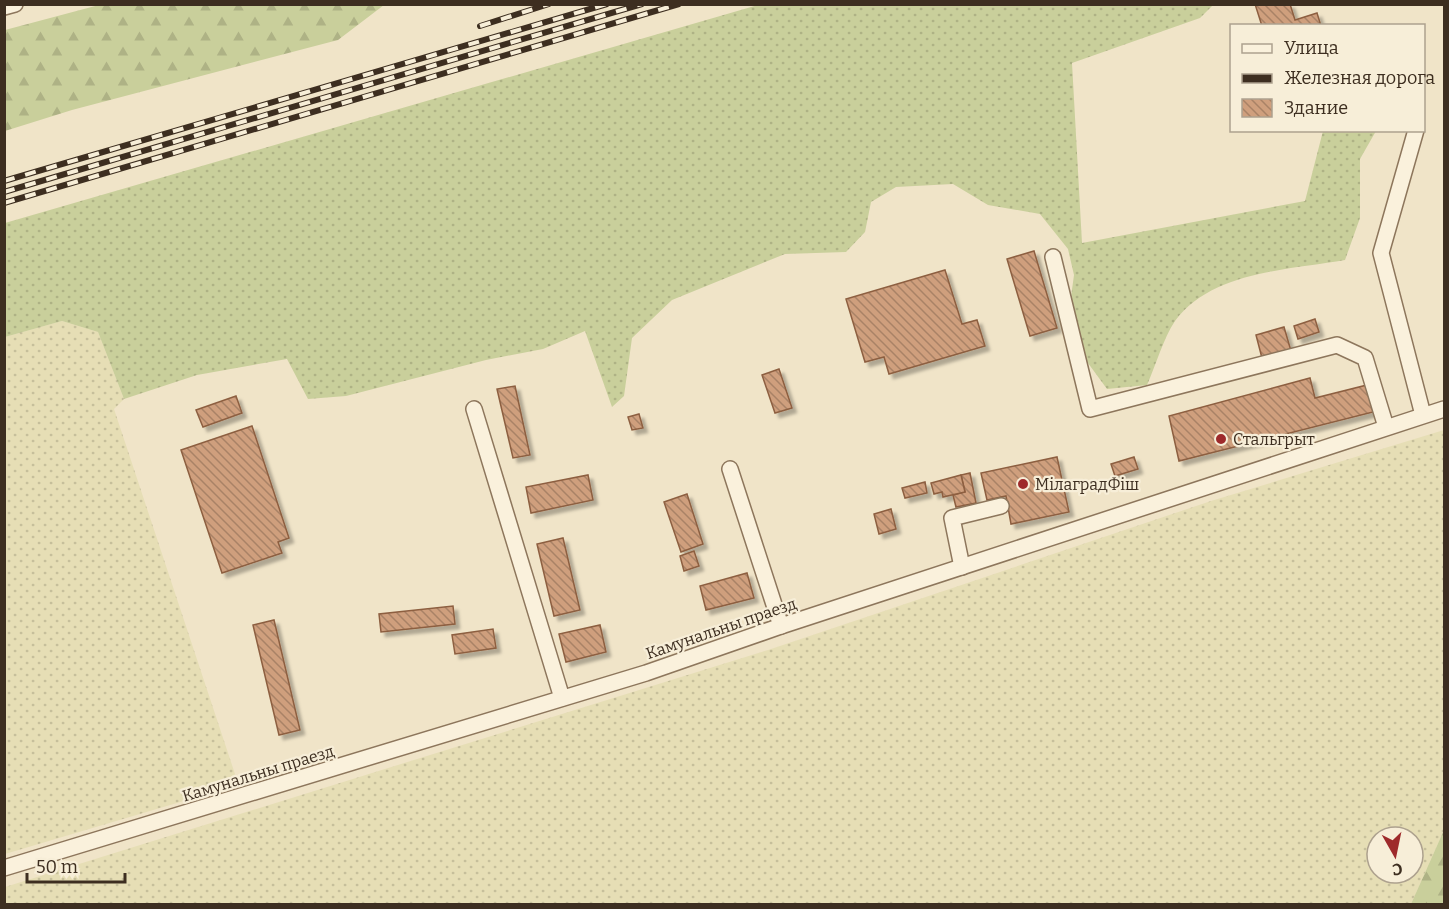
<svg xmlns="http://www.w3.org/2000/svg" width="1449" height="909" viewBox="0 0 1449 909" font-family="Bitter,serif">
<style>
.farmland{fill:url(#farmland-dots);fill-rule:evenodd}
.grass{fill:url(#grass-dots)}
.forest{fill:url(#forest-firs)}
.building{fill:url(#building-back-hatch);stroke:#8d5f41;stroke-width:1.5;filter:url(#shadow)}
.lines{fill:none;stroke-linecap:round;stroke-linejoin:round}
.minor-casing{stroke:#8d765c;stroke-width:18}
.minor{stroke:#faf1dc;stroke-width:15}
.rail-casing{stroke:#3d2e20;stroke-width:6}
.rail{stroke:#f7eed8;stroke-width:4;stroke-dasharray:11;stroke-linecap:butt}
.poi-dot{fill:#9e2a2b;stroke:#f7eed8;stroke-width:2}
.labels{text-anchor:middle;stroke-width:4.5;stroke-linejoin:round;paint-order:stroke}
.poi-label{font-size:16px;fill:#3d2e20;stroke:#f7eed8;text-anchor:start}
.street-label{font-size:16px;fill:#3d2e20;stroke:#f7eed8}
</style>
<defs>
<pattern id="farmland-dots" width="8" height="8" patternUnits="userSpaceOnUse" patternTransform="scale(1.5)"><rect width="8" height="8" fill="#e6deb5"/><path d="M2 2h.1M6 6h.1" fill="none" stroke="#c6bf9b" stroke-width="1.8" stroke-linecap="round"/></pattern>
<pattern id="grass-dots" width="8" height="8" patternUnits="userSpaceOnUse" patternTransform="scale(1.5)"><rect width="8" height="8" fill="#c9cf9b"/><path d="M2 2h.1M6 6h.1" fill="none" stroke="#aeb285" stroke-width="1.8" stroke-linecap="round"/></pattern>
<pattern id="forest-firs" width="22" height="20" patternUnits="userSpaceOnUse" patternTransform="scale(1.5)"><rect width="22" height="20" fill="#c9cf9b"/><path d="M5 1l3.5 6h-7zM16 11l3.5 6h-7z" fill="#aeb285"/></pattern>
<pattern id="building-back-hatch" width="6" height="6" patternUnits="userSpaceOnUse" patternTransform="scale(1.5)"><rect width="6" height="6" fill="#cf9f7d"/><path d="M-1 5l2 2M0 0l6 6M5-1l2 2" fill="none" stroke="#a98266"/></pattern>
<filter id="shadow"><feDropShadow dx="4.5" dy="4.5" stdDeviation="1.5" flood-color="#0004"/></filter>
</defs>
<rect width="100%" height="100%" fill="#f0e4c8"/>
<!-- farmland -->
<g class="farmland">
<polygon points="62,321 98,332 124,399 114,409 235,774 224,789 5,854 5,337"/>
<path d="M 1444,430 L 1444,830 L 1411,904 L 5,904 L 5,887 L 768,650 L 1211,501 ZM 1377,837 L 1413,837 L 1413,873 L 1377,873 Z"/>
</g>
<!-- grass -->
<path class="grass" d="M 758,5 L 1213,5 L 1200,18 L 1072,63 L 1082,243 L 1305,201 L 1323,131 L 1376,131 L 1360,159 L 1360,218 L 1345,260 C 1289,270 1212,271 1175,321 C 1163,339 1156,365 1147,385 L 1107,389 L 1066,333 L 1074,275 L 1068,249 L 1040,214 L 988,205 L 953,184 L 896,187 L 871,202 L 865,232 L 846,252 L 785,254 L 672,300 L 632,338 L 624,396 L 612,407 L 585,331 L 543,349 L 486,360 L 346,396 L 308,399 L 287,359 L 197,375 L 124,399 L 98,332 L 62,321 L 5,337 L 5,223 Z"/>
<!-- forest -->
<g class="forest">
<polygon points="99,5 99,4 384,5 338,40 72,110 5,131 5,30"/>
<polygon points="1444,830 1444,904 1411,904"/>
</g>
<!-- building -->
<g class="building">
<polygon points="1255,4 1290,4 1295,20 1317,13 1321,26 1262,26"/>
<polygon points="1034,251 1057,328 1030,336 1007,259"/>
<polygon points="945,270 962,324 977,320 985,346 889,374 884,357 865,362 846,299"/>
<polygon points="1315,319 1319,332 1298,339 1294,326"/>
<polygon points="1284,327 1291,351 1262,358 1256,335"/>
<polygon points="779,369 792,408 775,413 762,375"/>
<polygon points="1310,378 1315,398 1367,385 1373,412 1179,461 1169,416"/>
<polygon points="515,386 530,455 513,458 497,389"/>
<polygon points="236,396 242,413 203,427 196,410"/>
<polygon points="639,414 643,428 632,430 628,417"/>
<polygon points="252,426 289,538 278,542 282,553 222,573 181,450"/>
<polygon points="1057,457 1069,512 1011,524 1006,496 987,500 981,473"/>
<polygon points="1134,457 1138,469 1115,476 1111,464"/>
<polygon points="970,473 976,503 956,507 953,495 965,492 961,475"/>
<polygon points="588,475 593,500 531,513 526,487"/>
<polygon points="961,475 965,492 943,497 942,492 934,494 931,483"/>
<polygon points="925,482 927,493 905,498 902,488"/>
<polygon points="687,494 703,544 681,552 664,502"/>
<polygon points="891,509 896,529 879,534 874,514"/>
<polygon points="563,538 580,610 554,616 537,544"/>
<polygon points="694,551 699,566 684,571 680,556"/>
<polygon points="747,573 754,598 706,610 700,586"/>
<polygon points="453,606 455,624 381,632 379,614"/>
<polygon points="274,620 300,730 279,735 253,625"/>
<polygon points="600,625 606,652 566,662 559,634"/>
<polygon points="493,629 496,648 455,654 452,635"/>
</g>
<g class="lines">
<!-- minor casing -->
<g class="minor-casing">
<g id="minor">
<polyline points="4,7 15,4"/>
<polyline points="1416,130 1381,253 1423,415"/>
<polyline points="1053,257 1090,409 1337,345 1365,358 1386,427"/>
<polyline points="474,409 562,698"/>
<polyline points="730,469 781,626"/>
<polyline points="962,567 952,518 1001,506"/>
<polyline points="4,868 646,673 781,626 1444,409"/>
</g>
</g>
<!-- minor -->
<use href="#minor" class="minor"/>
<!-- rail casing -->
<g class="rail-casing">
<g id="rail">
<polyline points="480,26 549,4"/>
<polyline points="4,181 607,4"/>
<polyline points="4,192 642,4"/>
<polyline points="4,203 679,4"/>
</g>
</g>
<!-- rail -->
<use href="#rail" class="rail"/>
</g>
<!-- markers -->
<g class="poi-dot">
<circle cx="1221" cy="439" r="6"/>
<circle cx="1023" cy="484" r="6"/>
</g>
<g class="labels">
<!-- poi labels -->
<g class="poi-label">
<text x="1233" y="445">Стальгрыт</text>
<text x="1035" y="490">МілаградФіш</text>
</g>
<!-- street labels -->
<g class="street-label">
<text transform="translate(721 628) rotate(-19)" y="6">Камунальны праезд</text>
<text transform="translate(258 773) rotate(-17)" y="6">Камунальны праезд</text>
</g>
</g>
<!-- border -->
<rect width="1449" height="909" fill="none" stroke="#3d2e20" stroke-width="12"/>
<!-- legend -->
<rect x="1230" y="24" width="195" height="108" fill="#f7eed8" stroke="#ada18e" stroke-width="1.5"/>
<rect x="1242" y="44" width="30" height="9" fill="#faf1dc" stroke="#ada18e" stroke-width="1.5"/>
<text x="1284" y="54" font-size="18" fill="#3d2e20">Улица</text>
<rect x="1242" y="74" width="30" height="9" fill="#3d2e20" stroke="#ada18e" stroke-width="1.5"/>
<text x="1284" y="84" font-size="18" fill="#3d2e20">Железная дорога</text>
<rect x="1242" y="99" width="30" height="18" fill="url(#building-back-hatch)" stroke="#ada18e" stroke-width="1.5"/>
<text x="1284" y="114" font-size="18" fill="#3d2e20">Здание</text>
<!-- north arrow -->
<g transform="translate(1395 855) rotate(171)"><circle r="28" fill="#f7eed8" stroke="#ada18e" stroke-width="1.5"/>
<path d="M0-4.5L10 22L0 15L-10 22Z" fill="#9e2a2b"/>
<text y="-9" font-size="16" font-weight="bold" text-anchor="middle" fill="#3d2e20">С</text>
</g>
<!-- scale -->
<path d="M27 873v9h98v-9" fill="none" stroke="#3d2e20" stroke-width="3"/>
<text x="36" y="873" font-size="18" fill="#3d2e20" stroke="#f7eed8" stroke-width="4.5" paint-order="stroke">50 m</text>
</svg>
